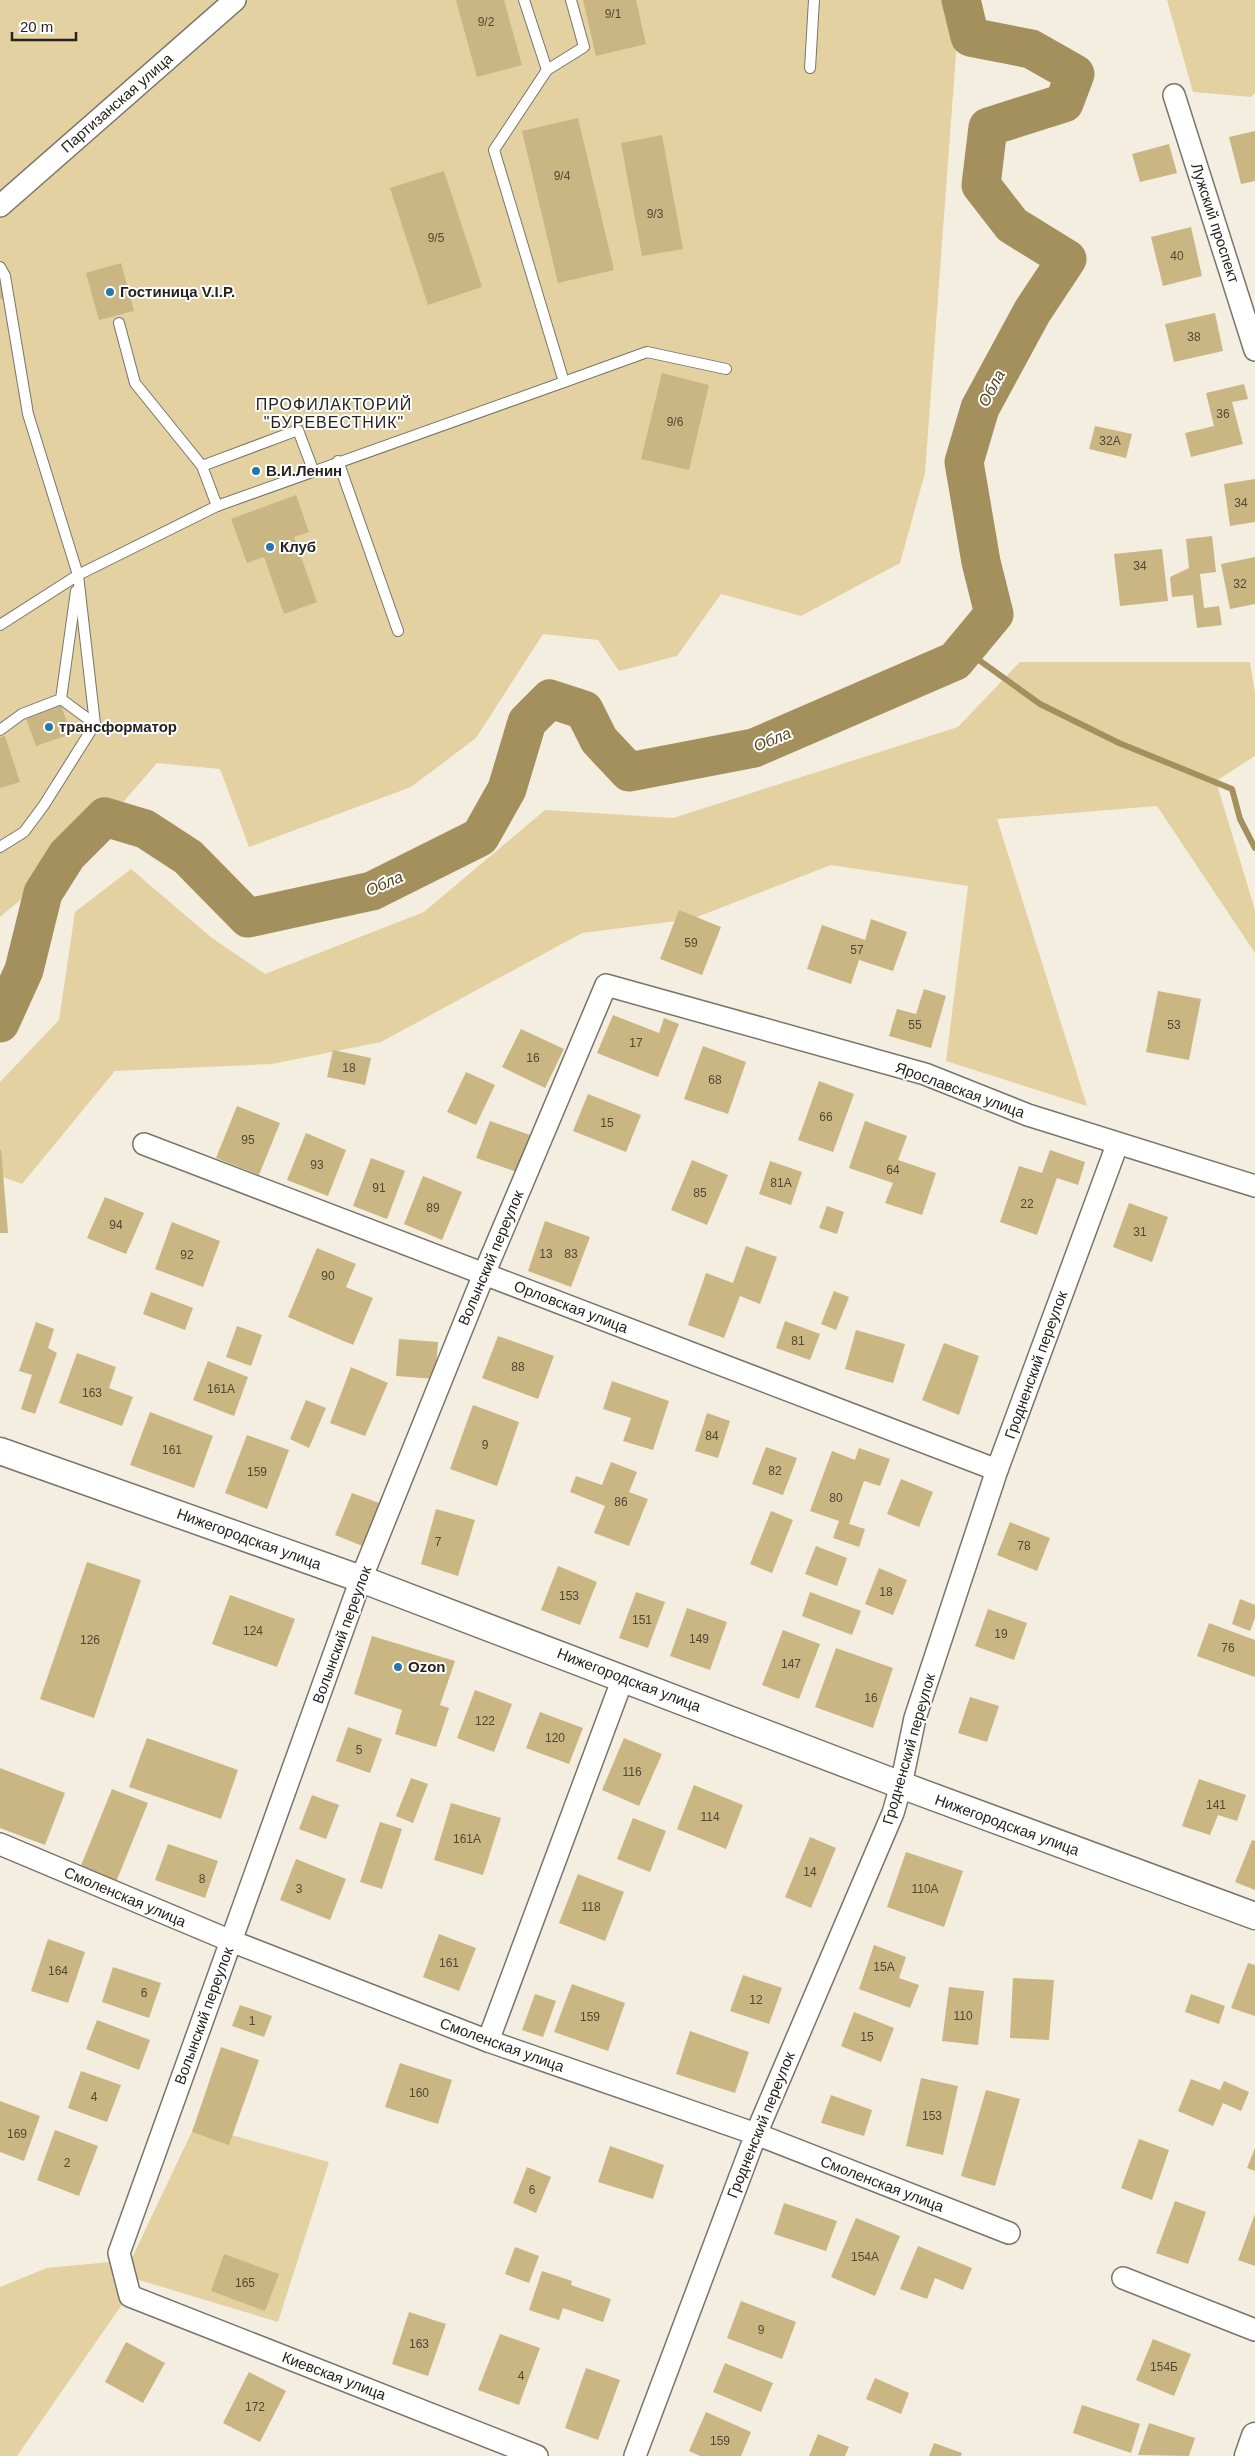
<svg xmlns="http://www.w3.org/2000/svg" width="1255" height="2456" viewBox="0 0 1255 2456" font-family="Helvetica,sans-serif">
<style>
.green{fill:#e4d1a1}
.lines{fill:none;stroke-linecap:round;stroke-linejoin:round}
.stream{stroke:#a3905d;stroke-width:6}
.river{stroke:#a3905d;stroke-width:39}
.building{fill:#cab682}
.service-casing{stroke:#7a7568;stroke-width:12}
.minor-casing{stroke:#7a7568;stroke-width:24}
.tertiary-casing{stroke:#7a7568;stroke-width:29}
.service{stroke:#fff;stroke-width:10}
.minor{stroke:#fff;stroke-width:21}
.tertiary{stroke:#fff;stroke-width:26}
.poi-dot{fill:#2678a9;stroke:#fff;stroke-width:2}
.labels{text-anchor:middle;stroke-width:4;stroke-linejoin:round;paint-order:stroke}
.number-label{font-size:12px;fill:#4f4837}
.street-label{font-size:15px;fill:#26231e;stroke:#fff}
.poi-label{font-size:15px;font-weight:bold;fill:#26231e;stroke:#fff;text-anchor:start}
.water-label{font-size:16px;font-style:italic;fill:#53441b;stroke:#fff}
.neighbourhood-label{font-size:16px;letter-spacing:1px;fill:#26231e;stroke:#fff}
</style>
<rect width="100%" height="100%" fill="#f4eee0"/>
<!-- green -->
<g class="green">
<polygon points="0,0 960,0 925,473 900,563 801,616 721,594 677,656 619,671 598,640 543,634 476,738 411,787 249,847 220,769 157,763 86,845 0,917"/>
<polygon points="1167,0 1255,0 1255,93 1251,97 1193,92"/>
<polygon points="1020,662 1250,662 1255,693 1255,756 1216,781 1255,910 1255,953 1157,806 997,819 1087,1106 946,1061 968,886 831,865 692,919 582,933 381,1042 272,1064 115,1071 22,1184 0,1176 0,1082 59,1020 75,912 131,869 212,938 265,974 424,912 545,810 673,818 958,727"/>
<polygon points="195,2125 329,2162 278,2322 139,2280 17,2456 0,2456 0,2287 47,2268 131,2260"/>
</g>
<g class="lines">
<!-- stream -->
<polyline class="stream" points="965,650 1040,704 1119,743 1232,789 1240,819 1255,848"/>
<!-- river -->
<polyline class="river" points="0,1023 24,970 43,893 67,855 105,817 145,829 188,857 248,918 372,891 480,837 507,789 527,722 550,699 584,710 599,740 629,772 754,748 955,661 994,614 981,562 964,462 980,408 1032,312 1067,259 1012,225 981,185 988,127 1064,103 1075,74 1031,49 970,37 961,0"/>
</g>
<!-- building -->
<g class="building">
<polygon points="456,0 504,0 522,65 477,77"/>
<polygon points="583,0 636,0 646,44 596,56"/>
<polygon points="578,118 614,270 558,283 522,131"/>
<polygon points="1255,131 1255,181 1241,184 1229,137"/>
<polygon points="662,135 683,249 642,256 621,143"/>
<polygon points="1169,144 1177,173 1140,182 1132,154"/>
<polygon points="444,171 482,287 428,305 390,188"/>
<polygon points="1191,227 1202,276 1163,286 1151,237"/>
<polygon points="121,263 134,311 99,320 86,273"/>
<polygon points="0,277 8,298 0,299"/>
<polygon points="1215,313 1223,351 1174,362 1165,324"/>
<polygon points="662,373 709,385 689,470 641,459"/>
<polygon points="1244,384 1248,399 1232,402 1243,444 1191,457 1185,433 1214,426 1206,393"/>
<polygon points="1095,426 1132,434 1126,458 1089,449"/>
<polygon points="1255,479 1255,522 1230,526 1224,484"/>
<polygon points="296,495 309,532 294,537 317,602 284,614 264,557 247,563 231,519"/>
<polygon points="1212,536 1216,572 1200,574 1204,608 1219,606 1222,625 1197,628 1193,595 1172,597 1170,577 1189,568 1186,539"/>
<polygon points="1162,549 1168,601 1120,606 1114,554"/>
<polygon points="1255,557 1255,604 1230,609 1221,564"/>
<polygon points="61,705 71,734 36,746 26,718"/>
<polygon points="5,736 20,782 0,788 0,737"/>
<polygon points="679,910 721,927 702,975 660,959"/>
<polygon points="871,919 907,932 893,971 859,960 851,984 807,969 822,925 865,940"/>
<polygon points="924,989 946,996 931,1048 889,1036 897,1009 916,1014"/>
<polygon points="1158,991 1201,999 1189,1060 1146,1052"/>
<polygon points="613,1015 659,1033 664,1018 679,1024 658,1077 597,1053"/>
<polygon points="521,1029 564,1049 545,1088 502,1067"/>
<polygon points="703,1046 746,1062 728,1114 684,1099"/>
<polygon points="333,1050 371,1058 365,1085 327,1077"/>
<polygon points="466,1072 495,1085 476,1125 447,1112"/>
<polygon points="819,1081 854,1094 833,1152 798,1140"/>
<polygon points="588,1094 641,1115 626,1152 573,1131"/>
<polygon points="237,1106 280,1123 259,1175 216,1158"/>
<polygon points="490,1121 530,1135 517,1172 476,1158"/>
<polygon points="865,1121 907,1136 898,1160 936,1173 922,1215 885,1203 893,1183 849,1168"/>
<polygon points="306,1133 346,1150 328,1196 287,1180"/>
<polygon points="1,1149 8,1233 0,1233 0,1150"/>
<polygon points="1050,1150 1085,1162 1078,1185 1057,1178 1037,1235 1000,1222 1019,1166 1042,1173"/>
<polygon points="371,1158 405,1171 387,1219 353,1206"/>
<polygon points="692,1160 728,1175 707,1225 671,1210"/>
<polygon points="770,1161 802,1172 791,1205 759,1194"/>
<polygon points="423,1176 462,1192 442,1240 404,1224"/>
<polygon points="105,1197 144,1213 126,1254 87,1238"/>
<polygon points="1129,1203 1168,1217 1152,1262 1113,1247"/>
<polygon points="827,1206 844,1212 837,1234 819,1228"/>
<polygon points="545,1221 590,1237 571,1287 528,1271"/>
<polygon points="172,1222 220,1241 203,1287 155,1269"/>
<polygon points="746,1246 777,1257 760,1304 740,1296 724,1338 688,1325 706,1273 733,1283"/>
<polygon points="317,1248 356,1264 346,1287 373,1298 353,1345 288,1317"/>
<polygon points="834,1291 849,1297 836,1330 821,1324"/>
<polygon points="151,1292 193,1308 185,1330 143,1314"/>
<polygon points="785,1321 820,1334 810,1360 776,1348"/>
<polygon points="36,1322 54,1329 48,1348 57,1353 35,1414 21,1409 32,1375 19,1371"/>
<polygon points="237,1326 262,1335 251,1366 226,1357"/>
<polygon points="856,1330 905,1344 893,1383 845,1369"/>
<polygon points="498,1336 554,1356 538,1399 482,1378"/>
<polygon points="399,1339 438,1342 435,1379 396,1376"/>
<polygon points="944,1343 979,1356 959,1415 922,1400"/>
<polygon points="77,1353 116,1367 109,1388 133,1397 122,1426 59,1403"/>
<polygon points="208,1361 248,1377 234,1416 193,1400"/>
<polygon points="351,1367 388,1383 365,1436 330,1423"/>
<polygon points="612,1381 669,1401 653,1450 623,1441 631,1418 603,1409"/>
<polygon points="306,1400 326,1408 309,1448 290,1439"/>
<polygon points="473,1405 519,1422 497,1486 450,1469"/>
<polygon points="150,1412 213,1436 194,1488 130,1465"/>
<polygon points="707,1413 730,1421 718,1458 695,1451"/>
<polygon points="247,1435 289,1450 267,1509 225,1493"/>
<polygon points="766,1447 797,1458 783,1495 752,1484"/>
<polygon points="859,1448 890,1459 880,1486 864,1481 849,1524 865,1529 859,1547 833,1538 839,1521 810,1511 832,1451 855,1460"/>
<polygon points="611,1462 637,1472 629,1492 648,1499 629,1546 594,1533 605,1506 570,1492 576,1476 602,1485"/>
<polygon points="901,1479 933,1492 919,1527 887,1514"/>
<polygon points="352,1493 382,1504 365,1547 335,1535"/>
<polygon points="436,1509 475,1520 458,1576 421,1564"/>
<polygon points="771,1511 793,1520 772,1573 750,1564"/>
<polygon points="1010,1522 1050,1538 1037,1571 997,1555"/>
<polygon points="816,1546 847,1558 837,1586 805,1574"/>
<polygon points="87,1562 141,1580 94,1718 40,1699"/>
<polygon points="558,1566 597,1582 580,1625 541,1610"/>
<polygon points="879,1568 907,1580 893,1615 865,1604"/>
<polygon points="636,1592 665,1602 648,1648 619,1638"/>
<polygon points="810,1592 861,1611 852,1635 802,1616"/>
<polygon points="230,1595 295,1619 277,1667 212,1644"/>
<polygon points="1240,1599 1255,1605 1255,1618 1250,1631 1232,1624"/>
<polygon points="687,1608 727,1622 710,1670 670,1656"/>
<polygon points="988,1609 1027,1623 1014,1660 975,1646"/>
<polygon points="1209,1623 1255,1640 1255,1677 1197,1656"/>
<polygon points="783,1630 820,1644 799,1699 762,1685"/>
<polygon points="372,1636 455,1661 440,1705 449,1708 436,1747 395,1734 402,1710 354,1694"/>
<polygon points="836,1648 893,1668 873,1728 815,1707"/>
<polygon points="475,1690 512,1704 494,1752 457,1738"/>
<polygon points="970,1697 999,1706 987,1742 958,1733"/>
<polygon points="540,1712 583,1728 569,1764 526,1748"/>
<polygon points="348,1727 382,1739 370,1773 336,1761"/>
<polygon points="147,1738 238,1770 221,1819 129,1787"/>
<polygon points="624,1738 662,1754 639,1806 602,1790"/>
<polygon points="0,1768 65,1793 45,1845 0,1828"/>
<polygon points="411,1778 428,1784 413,1823 396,1816"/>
<polygon points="1199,1779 1246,1795 1237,1821 1218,1815 1210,1835 1182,1826"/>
<polygon points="694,1785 743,1805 726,1849 677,1829"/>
<polygon points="112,1789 148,1803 116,1882 80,1868"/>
<polygon points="312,1795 339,1805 326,1839 299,1829"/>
<polygon points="451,1803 501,1818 483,1875 434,1860"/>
<polygon points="633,1818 666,1831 650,1872 617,1859"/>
<polygon points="380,1822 402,1829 382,1889 360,1882"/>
<polygon points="810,1837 836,1848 811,1908 785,1897"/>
<polygon points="1252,1840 1255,1841 1255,1890 1235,1882"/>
<polygon points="168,1844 218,1861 205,1898 155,1880"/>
<polygon points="906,1852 963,1871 944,1927 887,1907"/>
<polygon points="296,1859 346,1879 330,1920 280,1900"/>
<polygon points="578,1874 624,1892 605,1941 559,1923"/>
<polygon points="439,1934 476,1948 459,1991 423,1977"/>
<polygon points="48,1939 85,1952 68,2003 31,1991"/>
<polygon points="874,1945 906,1957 899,1978 919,1985 910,2008 859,1989"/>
<polygon points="1248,1963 1255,1965 1255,2016 1231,2008"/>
<polygon points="113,1967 161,1983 149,2018 102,2002"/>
<polygon points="743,1975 782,1988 769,2024 730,2011"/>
<polygon points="1013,1978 1054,1980 1049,2040 1010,2038"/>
<polygon points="572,1984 625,2003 608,2051 554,2032"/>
<polygon points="949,1987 984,1991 978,2045 942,2041"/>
<polygon points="535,1994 556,2001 543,2037 522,2030"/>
<polygon points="1191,1994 1225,2006 1219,2024 1185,2012"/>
<polygon points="240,2005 272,2016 264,2037 232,2026"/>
<polygon points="854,2012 894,2028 881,2062 841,2046"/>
<polygon points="97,2020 150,2040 139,2070 86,2049"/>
<polygon points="690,2031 749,2052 735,2093 676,2074"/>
<polygon points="221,2047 259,2060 229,2145 192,2132"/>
<polygon points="400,2063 452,2080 438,2124 385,2107"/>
<polygon points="81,2071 121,2085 107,2122 68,2108"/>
<polygon points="921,2078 958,2086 943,2155 906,2146"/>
<polygon points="1191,2079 1220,2090 1224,2081 1249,2092 1241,2111 1223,2103 1213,2126 1178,2111"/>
<polygon points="986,2090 1020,2099 995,2186 961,2176"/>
<polygon points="831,2095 872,2110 864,2136 821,2123"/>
<polygon points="0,2101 40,2116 24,2161 0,2152"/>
<polygon points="55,2130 98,2146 79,2196 37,2180"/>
<polygon points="1139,2139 1169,2150 1152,2200 1121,2188"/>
<polygon points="610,2146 664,2165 653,2199 598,2182"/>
<polygon points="1255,2148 1255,2171 1247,2168"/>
<polygon points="527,2167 551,2177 536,2213 513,2203"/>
<polygon points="1175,2201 1206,2212 1188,2264 1156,2253"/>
<polygon points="784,2203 837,2221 826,2251 774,2234"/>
<polygon points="1255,2214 1255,2266 1238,2260"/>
<polygon points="856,2218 900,2236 875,2296 831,2277"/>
<polygon points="918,2246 972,2268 963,2290 935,2278 927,2299 900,2289"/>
<polygon points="515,2247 539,2256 529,2283 505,2274"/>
<polygon points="224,2254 279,2274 265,2311 211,2291"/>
<polygon points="542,2271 572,2281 571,2285 611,2299 603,2322 563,2308 559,2320 529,2310"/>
<polygon points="741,2301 796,2322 782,2359 727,2338"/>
<polygon points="409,2312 446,2324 428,2376 392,2364"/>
<polygon points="500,2334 540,2348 519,2405 478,2390"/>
<polygon points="1153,2339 1191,2354 1174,2396 1136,2380"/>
<polygon points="126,2342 165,2363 143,2403 105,2382"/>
<polygon points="725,2363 773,2383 761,2412 713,2392"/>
<polygon points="586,2368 620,2380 598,2440 565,2428"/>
<polygon points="249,2372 286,2391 260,2442 223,2423"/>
<polygon points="875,2378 909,2393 901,2414 866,2399"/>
<polygon points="1082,2405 1140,2424 1131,2453 1073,2433"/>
<polygon points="706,2412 751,2432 741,2456 700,2456 689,2451"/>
<polygon points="1149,2423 1195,2438 1189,2456 1138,2455"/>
<polygon points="818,2434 849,2447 845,2456 809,2456"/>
<polygon points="934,2443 962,2453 961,2456 929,2456"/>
</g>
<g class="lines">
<!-- service casing -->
<g class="service-casing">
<g id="service">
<polyline points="524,0 547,70 494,150 564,382"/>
<polyline points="810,68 814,0"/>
<polyline points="547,70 584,47 571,0"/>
<polyline points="0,267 5,276 28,414 78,575 95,724 44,805 24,832 0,847"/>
<polyline points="119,323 135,383 202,466 217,506"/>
<polyline points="338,461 398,631"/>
<polyline points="202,466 298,430 313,470"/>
<polyline points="0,625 78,575 217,506 564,382 647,352 726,369"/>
<polyline points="61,699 95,724"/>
<polyline points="0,730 22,714 61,699 76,591"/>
</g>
</g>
<!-- minor casing -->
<g class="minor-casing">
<g id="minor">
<polyline points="1174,95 1255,350"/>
<polyline points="0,206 235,0"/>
<polyline points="144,1144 997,1470"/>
<polyline points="0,1844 231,1941 488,2041 756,2134 1009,2233"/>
<polyline points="488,2041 623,1678"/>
<polyline points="1123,2278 1255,2330"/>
<polyline points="537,2456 130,2296 119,2253 361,1579 484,1274 606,985 925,1074 1028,1115 1255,1186"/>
<polyline points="635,2456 756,2134 893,1813 901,1785 915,1718 997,1470 1117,1145"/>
</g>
</g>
<!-- tertiary casing -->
<g class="tertiary-casing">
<g id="tertiary">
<polyline points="0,1451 361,1579 901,1785 1255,1916"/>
<polyline points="1248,2456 1255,2436"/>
</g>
</g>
<!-- service -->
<use href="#service" class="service"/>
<!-- minor -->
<use href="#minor" class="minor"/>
<!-- tertiary -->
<use href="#tertiary" class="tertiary"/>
</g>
<!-- markers -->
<g class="poi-dot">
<circle cx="110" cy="292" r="5"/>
<circle cx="256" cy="471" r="5"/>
<circle cx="270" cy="547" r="5"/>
<circle cx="49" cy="727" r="5"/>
<circle cx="398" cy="1667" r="5"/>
</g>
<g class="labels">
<!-- number labels -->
<g class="number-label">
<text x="613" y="18">9/1</text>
<text x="486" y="26">9/2</text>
<text x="562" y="180">9/4</text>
<text x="655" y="218">9/3</text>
<text x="436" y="242">9/5</text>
<text x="1177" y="260">40</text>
<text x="1194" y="341">38</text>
<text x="1223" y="418">36</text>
<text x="675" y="426">9/6</text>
<text x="1110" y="445">32А</text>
<text x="1241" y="507">34</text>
<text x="1140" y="570">34</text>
<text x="1240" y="588">32</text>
<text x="691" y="947">59</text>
<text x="857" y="954">57</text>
<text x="915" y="1029">55</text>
<text x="1174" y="1029">53</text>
<text x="636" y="1047">17</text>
<text x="533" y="1062">16</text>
<text x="349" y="1072">18</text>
<text x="715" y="1084">68</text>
<text x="826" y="1121">66</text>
<text x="607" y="1127">15</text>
<text x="248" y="1144">95</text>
<text x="317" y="1169">93</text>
<text x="893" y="1174">64</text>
<text x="781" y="1187">81А</text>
<text x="379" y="1192">91</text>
<text x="700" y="1197">85</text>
<text x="1027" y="1208">22</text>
<text x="433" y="1212">89</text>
<text x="116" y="1229">94</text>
<text x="1140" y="1236">31</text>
<text x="546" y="1258">13</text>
<text x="571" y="1258">83</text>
<text x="187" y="1259">92</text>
<text x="328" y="1280">90</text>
<text x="798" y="1345">81</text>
<text x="518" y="1371">88</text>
<text x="221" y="1393">161А</text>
<text x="92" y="1397">163</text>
<text x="712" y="1440">84</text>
<text x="485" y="1449">9</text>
<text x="172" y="1454">161</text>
<text x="775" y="1475">82</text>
<text x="257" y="1476">159</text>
<text x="836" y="1502">80</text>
<text x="621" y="1506">86</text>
<text x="438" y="1546">7</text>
<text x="1024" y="1550">78</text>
<text x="886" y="1596">18</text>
<text x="569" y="1600">153</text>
<text x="642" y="1624">151</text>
<text x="253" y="1635">124</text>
<text x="1001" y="1638">19</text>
<text x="699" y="1643">149</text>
<text x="90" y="1644">126</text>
<text x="1228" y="1652">76</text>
<text x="791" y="1668">147</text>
<text x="871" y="1702">16</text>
<text x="485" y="1725">122</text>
<text x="555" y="1742">120</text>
<text x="359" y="1754">5</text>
<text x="632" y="1776">116</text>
<text x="1216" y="1809">141</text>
<text x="710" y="1821">114</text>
<text x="467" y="1843">161А</text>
<text x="810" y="1876">14</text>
<text x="202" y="1883">8</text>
<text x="299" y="1893">3</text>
<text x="925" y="1893">110А</text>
<text x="591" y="1911">118</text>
<text x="449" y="1967">161</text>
<text x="884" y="1971">15А</text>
<text x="58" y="1975">164</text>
<text x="144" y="1997">6</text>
<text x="756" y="2004">12</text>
<text x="963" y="2020">110</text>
<text x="590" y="2021">159</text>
<text x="252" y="2025">1</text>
<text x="867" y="2041">15</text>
<text x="419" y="2097">160</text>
<text x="94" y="2101">4</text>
<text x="932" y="2120">153</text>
<text x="17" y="2138">169</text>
<text x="67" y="2167">2</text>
<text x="532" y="2194">6</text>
<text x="865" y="2261">154А</text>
<text x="245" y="2287">165</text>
<text x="761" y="2334">9</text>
<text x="419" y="2348">163</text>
<text x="1164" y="2371">154Б</text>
<text x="521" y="2380">4</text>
<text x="255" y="2411">172</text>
<text x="720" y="2445">159</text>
</g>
<!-- street labels -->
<g class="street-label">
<text transform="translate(117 103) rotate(-41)" y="5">Партизанская улица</text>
<text transform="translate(1215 223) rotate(72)" y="5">Лужский проспект</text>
<text transform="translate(960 1090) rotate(20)" y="5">Ярославская улица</text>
<text transform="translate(491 1258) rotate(-67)" y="5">Волынский переулок</text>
<text transform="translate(571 1307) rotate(21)" y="5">Орловская улица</text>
<text transform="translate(1036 1365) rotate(-70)" y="5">Гродненский переулок</text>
<text transform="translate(249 1539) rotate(20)" y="5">Нижегородская улица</text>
<text transform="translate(342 1635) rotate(-70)" y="5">Волынский переулок</text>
<text transform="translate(629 1680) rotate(21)" y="5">Нижегородская улица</text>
<text transform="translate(909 1749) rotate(-74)" y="5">Гродненский переулок</text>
<text transform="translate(1007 1825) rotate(20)" y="5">Нижегородская улица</text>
<text transform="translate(125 1897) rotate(23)" y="5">Смоленская улица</text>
<text transform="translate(204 2016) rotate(-70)" y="5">Волынский переулок</text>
<text transform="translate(502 2045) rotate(20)" y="5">Смоленская улица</text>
<text transform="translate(761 2125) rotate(-68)" y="5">Гродненский переулок</text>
<text transform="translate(882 2184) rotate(21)" y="5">Смоленская улица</text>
<text transform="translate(334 2376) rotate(21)" y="5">Киевская улица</text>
</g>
<!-- poi labels -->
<g class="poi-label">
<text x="120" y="297">Гостиница V.I.P.</text>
<text x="266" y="476">В.И.Ленин</text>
<text x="280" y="552">Клуб</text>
<text x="59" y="732">трансформатор</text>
<text x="408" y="1672">Ozon</text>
</g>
<!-- water labels -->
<g class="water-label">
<text transform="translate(991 388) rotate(-62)" y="6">Обла</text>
<text transform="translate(772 739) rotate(-22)" y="6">Обла</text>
<text transform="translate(384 883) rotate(-23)" y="6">Обла</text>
</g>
<!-- neighbourhood labels -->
<g class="neighbourhood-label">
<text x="334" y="410">ПРОФИЛАКТОРИЙ<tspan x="334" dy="18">"БУРЕВЕСТНИК"</tspan></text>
</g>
</g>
<!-- scale -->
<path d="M12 32v8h64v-8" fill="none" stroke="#26231e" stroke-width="2.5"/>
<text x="20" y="32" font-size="15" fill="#26231e" stroke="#ffffff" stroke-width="4" paint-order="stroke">20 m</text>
</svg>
